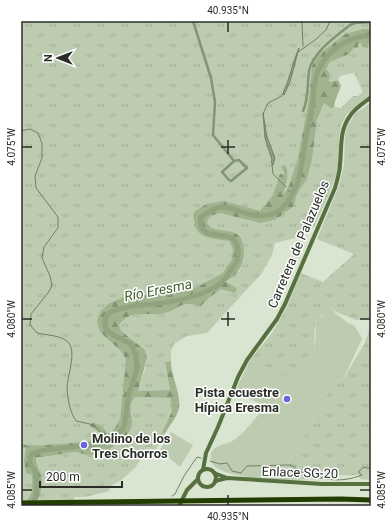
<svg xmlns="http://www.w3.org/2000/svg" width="392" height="527" viewBox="0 0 392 527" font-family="Roboto,sans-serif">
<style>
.grass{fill:url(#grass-tufts)}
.forest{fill:url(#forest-firs)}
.garden{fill:#bdccb1}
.water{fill:url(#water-waves);stroke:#718065}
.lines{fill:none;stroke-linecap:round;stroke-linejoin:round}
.stream{stroke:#718065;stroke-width:1}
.river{stroke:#90a480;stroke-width:5}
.street{stroke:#839574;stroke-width:2.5}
.secondary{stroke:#567040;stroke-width:4}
.highway{stroke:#223e00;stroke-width:5}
.ticks{fill:none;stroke:#292d26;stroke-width:1.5}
.poi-dot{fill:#6b64de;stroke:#fff;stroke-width:1.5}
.labels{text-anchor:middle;stroke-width:3;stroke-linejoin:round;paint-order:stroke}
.street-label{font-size:13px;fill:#292d26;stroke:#fff}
.poi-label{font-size:13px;font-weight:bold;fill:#292d26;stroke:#fff;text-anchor:end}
.water-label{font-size:14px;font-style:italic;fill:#435f2a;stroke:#fff}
.neatline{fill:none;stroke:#292d26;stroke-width:1.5}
.ticks-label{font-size:10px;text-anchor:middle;fill:#292d26}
</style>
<defs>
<pattern id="grass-tufts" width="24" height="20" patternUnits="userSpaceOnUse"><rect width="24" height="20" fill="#bdccb1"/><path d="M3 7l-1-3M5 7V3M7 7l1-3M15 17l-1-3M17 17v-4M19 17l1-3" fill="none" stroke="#a2b098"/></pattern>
<pattern id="forest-firs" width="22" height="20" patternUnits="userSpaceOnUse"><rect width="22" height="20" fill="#9fb38f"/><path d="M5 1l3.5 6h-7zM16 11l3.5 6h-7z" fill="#829275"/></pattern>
<pattern id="water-waves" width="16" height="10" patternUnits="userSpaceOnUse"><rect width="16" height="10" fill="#90a480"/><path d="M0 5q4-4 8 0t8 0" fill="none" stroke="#768669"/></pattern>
</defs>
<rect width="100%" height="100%" fill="#d9e4d1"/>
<!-- grass -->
<g class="grass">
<polygon points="21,21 371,21 371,36 325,58 300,172 274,214 213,210 201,227 223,236 238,250 223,281 105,320 131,344 124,427 108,440 32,454 35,471 33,506 21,506"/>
<path d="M 361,43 L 368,48 L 369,44 L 371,44 L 371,94 L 347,114 L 341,125 L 339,138 L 339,162 L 337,173 L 327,199 L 314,227 L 295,238 L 275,243 L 272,255 L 262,273 L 207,333 L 187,336 L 175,343 L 171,350 L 171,361 L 165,362 L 170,390 L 138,391 L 145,369 L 147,358 L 145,350 L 121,331 L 119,325 C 131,308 147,317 165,313 C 181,309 181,299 200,307 L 240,270 L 244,261 L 244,248 L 208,227 L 207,222 L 210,216 L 220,213 L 260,223 L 275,220 L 294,206 L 297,194 L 307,179 L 312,160 L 317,120 L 324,103 L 332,108 L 335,103 L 335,107 L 341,108 L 353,96 L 358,96 L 363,92 L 354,73 L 340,76 L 338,80 L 331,82 L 328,79 L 325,69 L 330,62 L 349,54 L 354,48 L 358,48 L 358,44 Z"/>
<path d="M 371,103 L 371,319 L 356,320 L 334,311 L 330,305 C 325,311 321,317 315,322 L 314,351 L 290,379 L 250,360 L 272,333 L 286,309 L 301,273 L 323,282 L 354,254 L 317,239 L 339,186 L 344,165 L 345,135 L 348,125 L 356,113 Z"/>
<polygon points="371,324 371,480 360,479 358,475 325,476 322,479 282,480 279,469 288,465 293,452 309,428 333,383 343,379 365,343"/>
<path d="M 135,397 L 170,398 L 172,411 L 161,433 L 165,433 L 155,451 L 140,460 L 135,468 L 120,481 L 109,487 L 110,491 L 85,497 L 74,497 L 74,506 L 36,506 L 38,496 L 36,458 L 75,452 L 87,455 L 113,443 L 122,437 L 132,426 C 131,415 127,405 135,397 Z"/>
</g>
<!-- forest -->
<path class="forest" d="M 363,29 L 371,29 L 371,44 L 369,44 L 368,48 L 363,47 L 361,43 L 358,44 L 358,48 L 354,48 L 349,54 L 330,62 L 326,69 L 329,72 L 330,79 L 328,80 L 331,82 L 338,80 L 341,86 L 332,109 L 324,103 L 317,120 L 312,160 L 307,179 L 297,194 L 294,206 L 275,220 L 260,223 L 220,213 L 210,216 L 207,222 C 213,239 245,219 244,253 C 244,267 237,274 226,282 L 237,288 L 235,293 L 221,289 L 209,298 L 200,307 C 181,299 181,309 165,313 C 148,317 131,308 119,325 L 121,331 L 145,350 L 147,358 L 138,391 L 170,390 L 165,362 L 171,361 C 171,377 181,392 179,408 C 178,415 169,427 165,433 L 161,434 L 172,411 L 170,398 L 135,397 C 127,406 132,413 132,424 C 132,428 128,433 126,436 L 122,437 L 113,443 L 113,446 L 107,452 L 101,454 L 87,455 L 75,452 L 36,458 C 35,464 42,473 42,480 C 43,488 38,498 36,506 L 24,506 L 32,492 L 32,475 L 26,473 L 24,461 L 26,448 L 21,447 L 21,443 L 28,446 L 64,444 L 95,440 L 104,436 L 90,426 L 91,423 C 98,423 104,427 108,434 L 114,429 L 120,420 L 126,359 L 121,351 L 100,332 L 97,321 L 100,312 L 108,304 L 126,296 L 154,294 L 197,287 L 223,273 L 232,259 L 233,249 L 229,241 C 208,238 192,239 194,212 L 206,204 L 224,201 L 260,211 L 273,195 L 280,174 L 285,175 L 281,166 L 285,165 C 291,175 284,187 283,196 L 289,186 L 298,158 L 309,99 L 312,66 L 318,55 L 345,34 Z"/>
<!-- garden -->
<g class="garden">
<path d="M 330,305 L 334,312 L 348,323 L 355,326 L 362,339 L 343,379 L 333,383 L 309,428 L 293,452 L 288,465 L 279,469 L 282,480 C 267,479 213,477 211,460 C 210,456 211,451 214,449 C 220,444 228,444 234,440 C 246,431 256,418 265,406 L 235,392 L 250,360 L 290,379 L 314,351 L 316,334 L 315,322 L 322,316 L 327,306 Z"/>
<polygon points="171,432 193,445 180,467 160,450"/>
</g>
<!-- water -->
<g class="water">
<path d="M 299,48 L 290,82 L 284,95 L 283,93 C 290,79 292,63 299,48 Z"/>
<polygon points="263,113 267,137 275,158 273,165 271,162 272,160 265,138"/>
</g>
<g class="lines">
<!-- stream -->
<g class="stream">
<polyline points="302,21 303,46"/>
<polyline points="21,52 22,58 21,60"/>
<polyline points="298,52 315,40 326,30 330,21"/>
<polyline points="263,114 268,103 280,97 283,94"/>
<path d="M 21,131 L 30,129 L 38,133 L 42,143 L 42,158 L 35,176 L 36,188 L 58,217 L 58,228 L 44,247 L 42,258 L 50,276 L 52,286 L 48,293 L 31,314 L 30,325 L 37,333 C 45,335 59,335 67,341 C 78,350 67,376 67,389 C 68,401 70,412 76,421 C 95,425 96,424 106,441"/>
<polyline points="272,164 273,174 286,187"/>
<polyline points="288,190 293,194"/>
<path d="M 210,461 L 220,464 L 227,463 L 232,471 L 241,473 L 247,466 L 290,465 C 296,467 300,472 306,474 C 327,480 341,483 362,475 L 358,472 L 364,467 L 367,468 L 371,468"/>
<polyline points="172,496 175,494 184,476 197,457 201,458"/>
</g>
<!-- river -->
<path class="river" d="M 33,506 L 36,494 L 37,481 L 35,471 L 30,463 L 30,457 L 32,454 L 44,450 L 101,444 L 117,436 L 124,427 L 129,394 L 137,369 L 136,355 L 131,344 L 113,335 L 106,329 C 105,323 104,319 108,314 C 115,308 134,306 143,305 C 166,303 198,298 217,286 C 223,282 227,276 231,270 C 236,264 239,259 238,251 C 236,226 210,243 201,227 C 200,224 201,220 200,218 C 206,213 214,208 222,207 C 229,206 236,210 242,212 C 256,217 272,218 282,208 C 301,190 302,161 306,137 C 308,127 311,117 312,107 C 314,99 313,90 315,82 C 318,64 330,49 348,41 C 355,38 362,35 371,36"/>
<!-- street -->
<g class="street">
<polyline points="193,21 211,78 215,102 213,135 234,161 239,160 247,168 231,181 229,180 222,172 234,161"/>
<path d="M 303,111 C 309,98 307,85 309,71 C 312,53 336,36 350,25 L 355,23 L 371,22"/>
</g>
<!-- secondary -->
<g class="secondary">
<circle cx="207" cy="478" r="9"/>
<path d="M 203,470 L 206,453 L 218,427 L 238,377 L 247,360 L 277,319 L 285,304 L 335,188 C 337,180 340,172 340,164 C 342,147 339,131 350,116 C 355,108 364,103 371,97"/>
<polyline points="214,473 227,478"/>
<polyline points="215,481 227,478 322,484 371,484"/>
<polyline points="179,506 187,490 198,479"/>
</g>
<!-- highway -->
<polyline class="highway" points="21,503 340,499 371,500"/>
</g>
<!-- ticks -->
<path class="ticks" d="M 228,22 L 228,32M 228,140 L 228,154M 22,147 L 32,147M 221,147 L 235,147M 360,147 L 370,147M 228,312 L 228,326M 22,319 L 32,319M 221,319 L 235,319M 360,319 L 370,319M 22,490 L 32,490M 360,490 L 370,490M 228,495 L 228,505"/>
<!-- markers -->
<g class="poi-dot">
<circle cx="287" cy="399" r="4"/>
<circle cx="84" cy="445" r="4"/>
</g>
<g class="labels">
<!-- street labels -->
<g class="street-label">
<text transform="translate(298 244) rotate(-67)" y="5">Carretera de Palazuelos</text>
<text transform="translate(300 472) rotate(2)" y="5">Enlace SG-20</text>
</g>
<!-- poi labels -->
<g class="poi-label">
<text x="279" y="397">Pista ecuestre<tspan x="279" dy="15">Hípica Eresma</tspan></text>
<text x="92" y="443" text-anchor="start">Molino de los<tspan x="92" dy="15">Tres Chorros</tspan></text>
</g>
<!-- water labels -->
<g class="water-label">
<text transform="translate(158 290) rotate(-11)" y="5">Río Eresma</text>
</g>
</g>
<!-- border -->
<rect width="392" height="527" fill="none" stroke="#ffffff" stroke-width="44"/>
<!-- north arrow -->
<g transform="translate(58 58) rotate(270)" stroke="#ffffff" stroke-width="3" paint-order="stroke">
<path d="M0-3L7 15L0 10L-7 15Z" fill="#292d26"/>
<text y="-6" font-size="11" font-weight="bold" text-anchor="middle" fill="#292d26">N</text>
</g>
<!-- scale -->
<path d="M40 481v6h82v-6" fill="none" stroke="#292d26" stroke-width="2"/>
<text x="46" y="481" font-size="12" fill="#292d26" stroke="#ffffff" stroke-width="3" paint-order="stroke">200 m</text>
<rect x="22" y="22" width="348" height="483" class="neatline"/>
<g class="ticks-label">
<text x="228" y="14">40.935°N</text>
<text transform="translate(381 147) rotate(-90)" y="4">4.075°W</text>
<text transform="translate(11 147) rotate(-90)" y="4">4.075°W</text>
<text transform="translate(11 319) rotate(-90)" y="4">4.080°W</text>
<text transform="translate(381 319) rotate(-90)" y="4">4.080°W</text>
<text transform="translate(381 490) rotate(-90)" y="4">4.085°W</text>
<text transform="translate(11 490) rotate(-90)" y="4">4.085°W</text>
<text x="228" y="520">40.935°N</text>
</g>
</svg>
